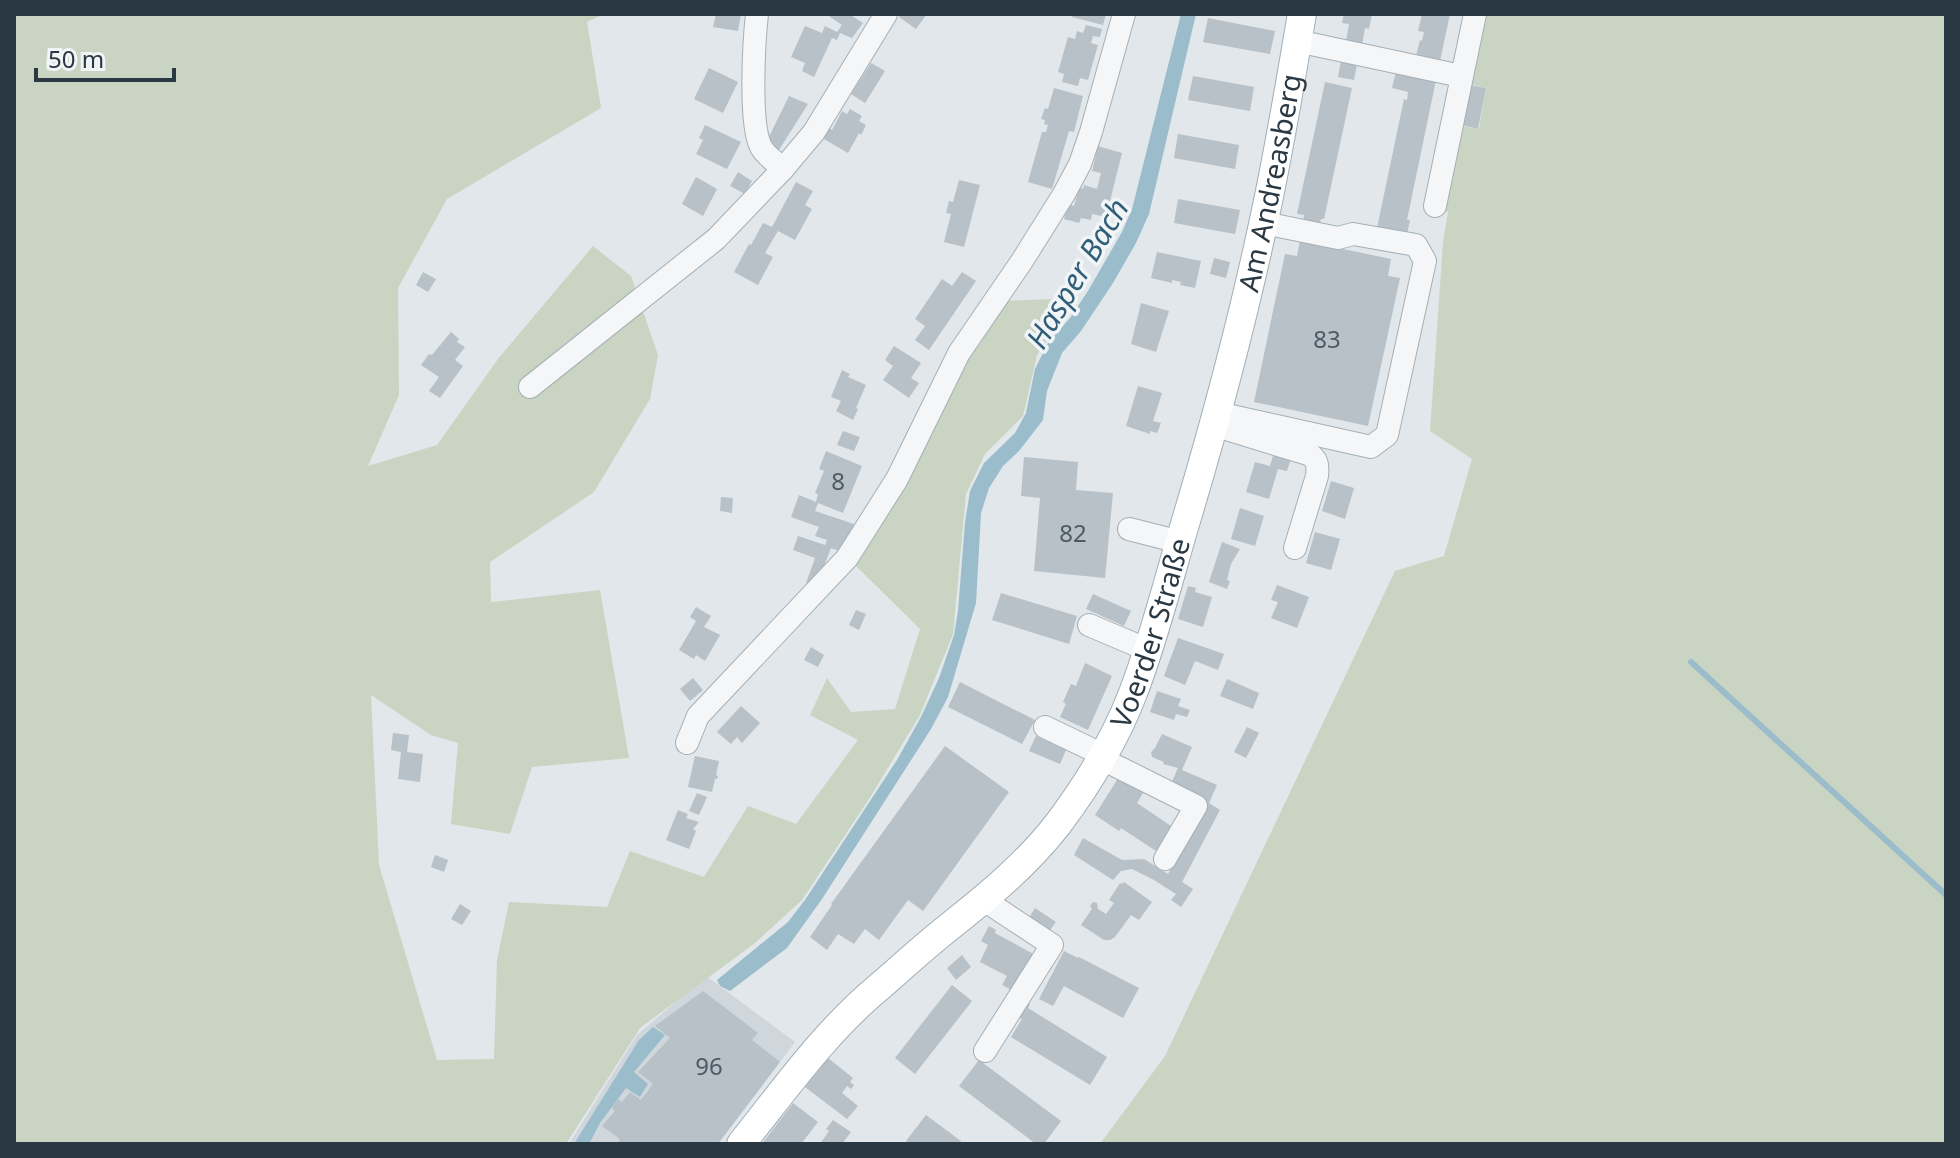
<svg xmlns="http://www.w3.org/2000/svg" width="1960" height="1158" viewBox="0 0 1960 1158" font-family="'Noto Sans',sans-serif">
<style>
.built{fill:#cfd6dc}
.green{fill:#cad4c2}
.water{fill:#9bbccb}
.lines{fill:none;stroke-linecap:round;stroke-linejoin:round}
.stream{stroke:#9bbccb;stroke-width:6}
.building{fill:#b8c1c8}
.minor-casing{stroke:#a6afb5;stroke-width:24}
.major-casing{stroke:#a0aeb6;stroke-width:30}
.minor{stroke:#f4f6f8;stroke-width:22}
.major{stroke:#fff;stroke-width:28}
.labels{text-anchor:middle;stroke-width:7;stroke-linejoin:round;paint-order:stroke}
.number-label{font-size:24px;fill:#4d5a64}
.street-label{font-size:28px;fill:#293843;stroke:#f1f5f7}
.water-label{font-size:30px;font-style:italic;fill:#315f78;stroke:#f1f5f7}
</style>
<rect width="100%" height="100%" fill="#e1e7ea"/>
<!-- built -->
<polygon class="built" points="706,976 795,1042 717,1144 569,1144 637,1035"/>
<!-- green -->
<g class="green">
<polygon points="14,14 604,14 587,22 601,108 447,199 398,288 399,395 368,466 437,445 498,359 593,246 631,276 658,355 650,399 594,492 490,562 491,602 600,590 629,758 532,767 510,834 451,824 458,743 431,735 371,695 379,865 437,1060 494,1059 497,960 509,902 607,907 630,851 704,877 748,806 796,824 858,740 810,715 827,678 851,712 895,709 920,629 851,561 964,354 1003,301 1077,298 1037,355 1023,416 985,454 966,494 953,634 920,715 869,799 802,900 755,943 640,1028 566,1144 14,1144"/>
<polygon points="1484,14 1946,14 1946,1144 1100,1144 1165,1056 1395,571 1444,556 1472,459 1430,431 1443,242 1448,212 1443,209 1460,126 1479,129 1486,88 1469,84"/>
</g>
<!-- water -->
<g class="water">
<polygon points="1181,14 1196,14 1149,214 1136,243 1113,283 1081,331 1062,353 1047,391 1043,420 1019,451 1003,466 989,488 981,513 976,603 948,697 931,729 822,899 787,948 730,991 720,986 717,980 788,922 805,900 897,760 921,717 939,678 954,635 958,611 965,523 970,491 984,463 1015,433 1026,413 1035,369 1048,343 1070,318 1088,291 1122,232 1132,209"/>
<polygon points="653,1027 665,1035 634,1072 648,1084 640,1097 626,1088 600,1123 589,1144 574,1144 639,1040"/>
</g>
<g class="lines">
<!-- stream -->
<polyline class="stream" points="1691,662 1946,895"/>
</g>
<!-- building -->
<g class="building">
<polygon points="716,14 741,14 738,31 713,27"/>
<polygon points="826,14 849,14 863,23 852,38 840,33 837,40 832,38 814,77 802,71 805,63 791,57 805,26 822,33 825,26 837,32 842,25"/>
<polygon points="901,14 927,14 916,29 899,17"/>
<polygon points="1073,14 1106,14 1103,25 1072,17"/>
<polygon points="1344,14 1372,14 1369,29 1365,28 1362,45 1346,41 1349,24 1342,23"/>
<polygon points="1422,14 1450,14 1440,61 1416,56 1420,40 1422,41 1424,32 1418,31"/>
<polygon points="1208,18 1275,31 1270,54 1203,42"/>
<polygon points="1086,25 1102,29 1100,37 1093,36 1091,43 1098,45 1088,80 1080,78 1078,86 1062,82 1064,74 1058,72 1068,37 1075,39 1077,31 1083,33"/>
<polygon points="1341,60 1357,64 1354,80 1338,77"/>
<polygon points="871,63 885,71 865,103 851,94"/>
<polygon points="709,68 738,82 723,113 694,99"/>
<polygon points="1396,72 1436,80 1407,220 1410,220 1407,234 1377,228 1404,99 1407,100 1408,92 1392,88"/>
<polygon points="1193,76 1254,87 1250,111 1188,100"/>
<polygon points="1325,82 1352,88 1324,219 1321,219 1319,227 1303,223 1304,215 1297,214"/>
<polygon points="1470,85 1486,88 1478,129 1461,125"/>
<polygon points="1054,88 1083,96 1074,132 1069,131 1052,189 1028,182 1042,132 1046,132 1048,125 1044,124 1045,120 1041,119 1045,108 1048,109"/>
<polygon points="789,96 808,104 779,150 766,143"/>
<polygon points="850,109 862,116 859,121 866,125 861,135 859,133 848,153 824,139 829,128 832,130 842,111 847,114"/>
<polygon points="705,125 741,142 727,169 696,154 703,140 699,138"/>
<polygon points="1178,134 1239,145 1235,169 1174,158"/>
<polygon points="1094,145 1122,153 1106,217 1092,214 1091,220 1081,218 1079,223 1064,219 1068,204 1074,206 1079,187 1083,189 1084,185 1097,189 1101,173 1092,171 1096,155 1092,154"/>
<polygon points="738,172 752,181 745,194 730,186"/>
<polygon points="696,177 717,189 703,216 682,204"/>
<polygon points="959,180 980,185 964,247 944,242 951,214 946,213 949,201 953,202"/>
<polygon points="796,182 813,191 805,205 812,209 795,240 778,231 765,253 773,257 758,285 734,272 749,244 751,245 763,223 772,227"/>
<polygon points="1178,199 1240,210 1235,234 1174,223"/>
<polygon points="1300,240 1391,259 1388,276 1400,278 1368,426 1254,402 1285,254 1297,256"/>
<polygon points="1157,252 1201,261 1195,288 1180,285 1181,282 1172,280 1172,283 1151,278"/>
<polygon points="1214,258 1230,262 1226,278 1210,274"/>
<polygon points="423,272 436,279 428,292 416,285"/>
<polygon points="962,272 976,281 929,350 915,340 925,326 915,319 942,279 952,286"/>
<polygon points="1141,303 1169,311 1156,352 1131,344"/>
<polygon points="451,332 459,339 457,342 465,347 455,360 463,366 440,398 429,391 439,377 421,365 429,354 432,355"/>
<polygon points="894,346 921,363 911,378 919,383 909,398 883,380 893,366 885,360"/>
<polygon points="842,370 850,374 848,377 866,385 856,408 858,409 853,420 836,411 841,401 831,397"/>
<polygon points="1138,386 1162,393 1153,421 1161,423 1157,433 1150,431 1150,434 1126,426"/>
<polygon points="843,431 860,437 854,451 837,445"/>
<polygon points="1275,449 1292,455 1287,471 1278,469 1269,499 1246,492 1255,462 1270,466"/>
<polygon points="826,451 862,466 843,513 818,503 815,511 854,524 844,553 831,548 819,579 813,587 806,583 815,558 793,550 798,536 825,545 827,540 815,536 819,527 791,517 799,495 816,502 818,494 815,493 824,471 819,469"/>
<polygon points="1024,457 1078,462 1076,490 1113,493 1105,578 1034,571 1040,498 1021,496"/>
<polygon points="1331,481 1354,488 1345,519 1322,511"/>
<polygon points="721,497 733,498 732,513 720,511"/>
<polygon points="1240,508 1264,516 1255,546 1231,539"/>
<polygon points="1315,532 1340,539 1331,570 1306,563"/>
<polygon points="1222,542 1240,549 1231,564 1227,580 1230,581 1227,589 1209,582"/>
<polygon points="1277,585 1309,597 1297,628 1271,618 1278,602 1271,600"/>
<polygon points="1188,586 1196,588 1195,592 1212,597 1203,627 1178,619"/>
<polygon points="1001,593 1077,616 1069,644 992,620"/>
<polygon points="1093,594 1131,611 1124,626 1086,609"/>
<polygon points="696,607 711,616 704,627 720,635 705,661 696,655 694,659 679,650 696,621 690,617"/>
<polygon points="856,610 866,614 859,630 849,625"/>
<polygon points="1178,638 1224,654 1218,670 1195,661 1185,685 1164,676"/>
<polygon points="811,647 824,655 818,667 804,660"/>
<polygon points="1085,663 1112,676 1088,730 1060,717 1066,704 1063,702 1071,684 1076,686"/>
<polygon points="693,678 703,690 690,701 680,689"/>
<polygon points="1227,679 1259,693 1253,709 1220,696"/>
<polygon points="960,682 1035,720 1022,744 948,707"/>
<polygon points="1157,691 1181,699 1178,706 1190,710 1187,717 1176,714 1174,720 1150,712"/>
<polygon points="741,706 760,723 742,743 737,737 731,744 717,732"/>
<polygon points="1247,727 1259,733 1246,758 1234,752"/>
<polygon points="393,733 409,735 407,752 423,754 420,782 398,779 401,752 391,750"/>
<polygon points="1162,734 1192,747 1182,770 1217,785 1209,803 1220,810 1182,882 1193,889 1181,907 1171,900 1176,894 1154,880 1132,869 1121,871 1113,880 1074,855 1083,838 1122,860 1144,859 1168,874 1207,803 1171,784 1178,768 1163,764 1164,762 1152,757 1151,752 1155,748"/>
<polygon points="1036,736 1066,750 1060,764 1029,751"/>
<polygon points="945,746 1009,792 923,911 908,900 879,940 865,929 854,944 838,934 827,950 810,937 832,905 831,904"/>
<polygon points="695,756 719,761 716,775 718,776 717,779 715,779 712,792 688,787"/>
<polygon points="1122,772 1146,788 1137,803 1171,826 1156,851 1121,828 1119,831 1095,815"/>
<polygon points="697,793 707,797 699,815 689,811"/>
<polygon points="678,810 688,814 686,818 699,822 693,829 696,831 689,849 666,840"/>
<polygon points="435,855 448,860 444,872 431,867"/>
<polygon points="1124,882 1152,902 1139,920 1131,915 1115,937 1110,940 1104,940 1081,925 1092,909 1090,906 1093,902 1097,903 1098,909 1106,914 1114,903 1109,900 1120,883 1122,884"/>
<polygon points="460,904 471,911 462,925 451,919"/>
<polygon points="1035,908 1056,922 1047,934 1027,921"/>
<polygon points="989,926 996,930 995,933 1037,956 1017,993 1002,985 1007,976 980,962 988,945 981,941"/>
<polygon points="1064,951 1078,958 1079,957 1139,988 1123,1018 1064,986 1053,1006 1039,999"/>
<polygon points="962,955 971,967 956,980 947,968"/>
<polygon points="952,985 972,1001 915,1074 895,1058"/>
<polygon points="703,991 758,1033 752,1040 780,1062 718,1144 617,1144 620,1139 602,1126 615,1111 612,1108 618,1099 622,1102 630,1092 641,1100 653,1084 638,1072 670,1038 655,1026"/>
<polygon points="1022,1001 1030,1005 1028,1008 1107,1057 1090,1085 1011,1037 1022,1019 1014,1015"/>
<polygon points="828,1058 853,1078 850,1082 854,1085 851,1089 847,1086 842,1093 858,1106 847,1119 805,1087"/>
<polygon points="979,1060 1061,1121 1044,1144 1036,1144 959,1086"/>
<polygon points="793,1103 818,1122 801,1144 762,1144"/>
<polygon points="926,1115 961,1141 959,1144 910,1144 906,1141"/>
<polygon points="833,1120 851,1132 842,1144 820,1144 829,1131 826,1129"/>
</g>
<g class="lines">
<!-- minor casing -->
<g class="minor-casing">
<g id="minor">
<path d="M 757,14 C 754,41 749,124 761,147 C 765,155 777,163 783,169"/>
<polyline points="1297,41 1461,76"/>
<polyline points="1435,206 1475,14"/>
<polyline points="530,387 716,239 783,169 814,132 886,14"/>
<polyline points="1218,413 1371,447 1387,435 1425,261 1416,245 1353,234 1338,238 1264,223"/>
<path d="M 1223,428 L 1308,454 C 1318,458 1318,467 1317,476 L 1295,548"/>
<polyline points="1129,529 1180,542"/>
<polyline points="1089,625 1148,650"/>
<polyline points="1045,727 1103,755"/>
<polyline points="687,743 698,716 847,558 897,479 959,353 1022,261 1064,194 1080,164 1091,132 1124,14"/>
<polyline points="1099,761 1112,764 1196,806 1165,859"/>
<polyline points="984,900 1052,945 985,1051"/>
</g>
</g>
<!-- major casing -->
<g class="major-casing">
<g id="major">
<path id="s1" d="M 741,1144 C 785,1089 825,1032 879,987 C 902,967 925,946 949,927 C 988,896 1027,864 1058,824 C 1088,784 1115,740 1133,693 C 1154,639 1168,581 1185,524 C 1215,424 1242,323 1264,220 C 1279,152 1290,83 1302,14"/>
</g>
</g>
<!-- minor -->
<use href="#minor" class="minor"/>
<!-- major -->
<use href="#major" class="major"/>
</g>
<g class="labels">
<!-- number labels -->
<g class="number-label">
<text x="1327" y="348">83</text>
<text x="838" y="490">8</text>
<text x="1073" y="542">82</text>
<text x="709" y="1075">96</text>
</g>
<!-- street labels -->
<g class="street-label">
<text dy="10" stroke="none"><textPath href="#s1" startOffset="1132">Am Andreasberg</textPath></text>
<text dy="10" stroke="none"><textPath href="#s1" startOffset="666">Voerder Straße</textPath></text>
</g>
<!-- water labels -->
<g class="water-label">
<text transform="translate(1078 274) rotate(-59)" y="10">Hasper Bach</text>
</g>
</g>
<!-- border -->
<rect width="1960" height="1158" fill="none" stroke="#293843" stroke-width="32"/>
<!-- scale -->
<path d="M36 68v12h138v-12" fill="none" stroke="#293843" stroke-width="4"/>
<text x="48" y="68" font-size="24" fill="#293843" stroke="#f1f5f7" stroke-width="6" paint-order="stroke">50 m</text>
</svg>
